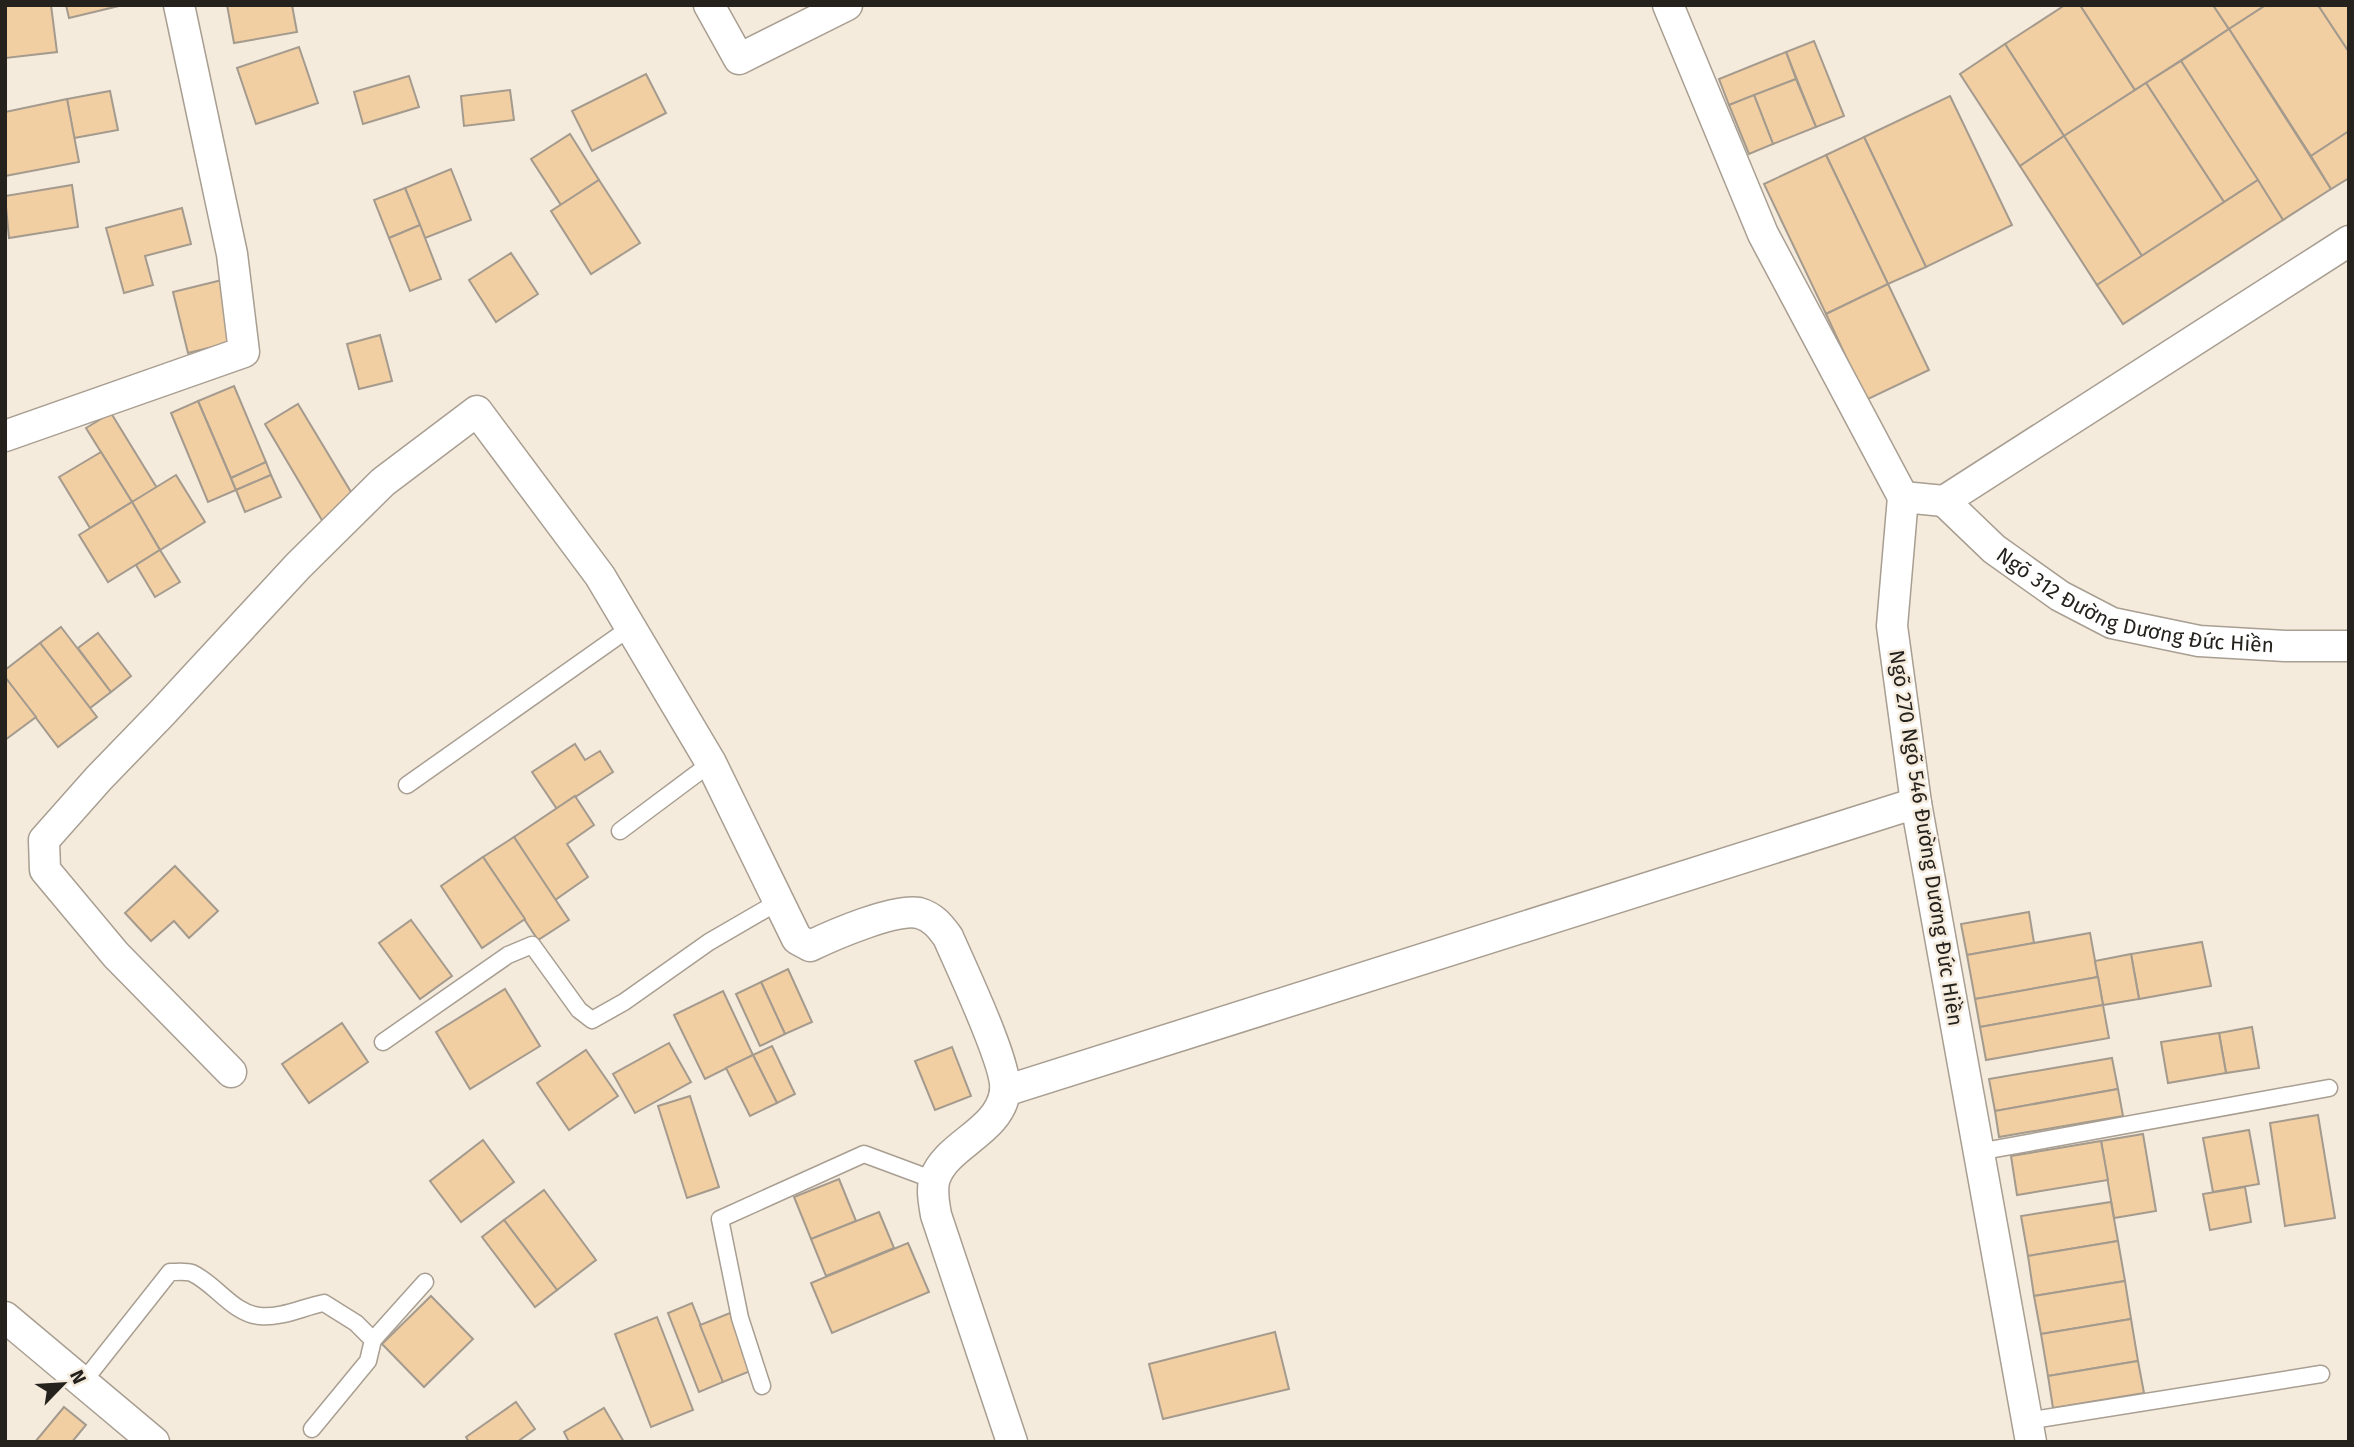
<svg xmlns="http://www.w3.org/2000/svg" width="2354" height="1447" viewBox="0 0 2354 1447" font-family="'Fira Sans',sans-serif">
<style>
.building{fill:#f1cfa3;stroke:#a49a8d;stroke-width:2}
.lines{fill:none;stroke-linecap:round;stroke-linejoin:round}
.lane-casing{stroke:#a89e91;stroke-width:19}
.street-casing{stroke:#a89e91;stroke-width:33}
.lane{stroke:#fff;stroke-width:16}
.street{stroke:#fff;stroke-width:30}
.labels{text-anchor:middle;stroke-width:5;stroke-linejoin:round;paint-order:stroke}
.street-label{font-size:21px;fill:#25221d;stroke:#f5ebdd}
</style>
<rect width="100%" height="100%" fill="#f5ebdd"/>
<!-- building -->
<g class="building">
<polygon points="5,5 51,5 57,52 6,58"/>
<polygon points="66,5 123,5 69,18"/>
<polygon points="227,5 292,5 297,32 234,43"/>
<polygon points="2065,5 2080,5 2135,90 2064,136 2005,44"/>
<polygon points="2080,5 2213,5 2229,29 2135,90"/>
<polygon points="2213,5 2266,5 2229,29"/>
<polygon points="2266,5 2318,5 2349,52 2349,131 2311,156 2229,29"/>
<polygon points="2318,5 2349,5 2349,52"/>
<polygon points="2229,29 2331,189 2283,220 2181,61"/>
<polygon points="1814,41 1844,116 1816,127 1786,52"/>
<polygon points="2005,44 2064,136 2020,166 1960,74"/>
<polygon points="299,47 318,103 256,124 237,68"/>
<polygon points="1786,52 1796,79 1729,105 1719,79"/>
<polygon points="2181,61 2258,180 2224,202 2146,83"/>
<polygon points="646,74 666,113 592,151 572,111"/>
<polygon points="409,76 419,107 363,124 354,92"/>
<polygon points="1796,79 1816,127 1773,144 1754,95"/>
<polygon points="2146,83 2224,202 2142,256 2064,136"/>
<polygon points="510,90 514,120 464,126 461,96"/>
<polygon points="110,91 118,130 74,138 67,99"/>
<polygon points="1754,95 1773,144 1749,154 1729,105"/>
<polygon points="1950,96 2012,225 1926,267 1864,137"/>
<polygon points="67,99 79,162 5,176 5,112"/>
<polygon points="2349,131 2349,178 2331,189 2311,156"/>
<polygon points="570,134 599,180 561,205 531,159"/>
<polygon points="2064,136 2142,256 2097,285 2020,166"/>
<polygon points="1864,137 1926,267 1888,284 1826,155"/>
<polygon points="1826,155 1888,284 1826,314 1764,184"/>
<polygon points="451,169 471,220 425,238 405,188"/>
<polygon points="599,180 640,243 591,274 551,211"/>
<polygon points="2258,180 2283,220 2123,324 2097,285"/>
<polygon points="72,185 78,227 9,238 5,196"/>
<polygon points="405,188 420,225 389,238 374,200"/>
<polygon points="182,208 191,244 145,256 153,285 124,293 106,228"/>
<polygon points="420,225 441,279 410,291 389,238"/>
<polygon points="511,253 538,294 496,322 469,280"/>
<polygon points="222,280 237,341 188,353 173,292"/>
<polygon points="1888,284 1929,370 1866,400 1826,314"/>
<polygon points="380,335 392,381 359,389 347,344"/>
<polygon points="234,386 266,462 231,478 198,401"/>
<polygon points="198,401 236,490 208,502 171,413"/>
<polygon points="298,404 357,502 323,522 265,424"/>
<polygon points="111,413 157,488 132,502 86,428"/>
<polygon points="101,452 132,502 90,528 59,477"/>
<polygon points="266,462 271,475 236,490 231,478"/>
<polygon points="176,475 205,522 160,550 132,502"/>
<polygon points="271,475 281,497 245,512 236,490"/>
<polygon points="132,502 160,550 108,582 79,535"/>
<polygon points="160,550 180,582 155,597 136,565"/>
<polygon points="61,627 111,692 90,708 40,643"/>
<polygon points="98,633 131,676 111,692 78,648"/>
<polygon points="40,643 97,717 58,747 5,677 5,670"/>
<polygon points="5,677 36,717 5,740"/>
<polygon points="575,744 585,760 600,751 613,772 557,809 532,772"/>
<polygon points="575,796 594,825 567,844 588,877 555,900 514,837"/>
<polygon points="514,837 569,920 538,940 483,857"/>
<polygon points="483,857 525,919 482,948 441,886"/>
<polygon points="175,866 218,911 189,938 174,921 151,941 125,913"/>
<polygon points="2029,912 2034,943 1967,955 1961,924"/>
<polygon points="411,920 452,976 420,999 379,943"/>
<polygon points="2090,933 2098,977 1975,999 1967,955"/>
<polygon points="2202,942 2211,986 2139,999 2131,954"/>
<polygon points="2131,954 2139,999 2103,1005 2095,961"/>
<polygon points="788,969 812,1022 785,1034 761,982"/>
<polygon points="2098,977 2103,1005 1980,1027 1975,999"/>
<polygon points="761,982 785,1034 760,1046 736,994"/>
<polygon points="505,989 540,1046 470,1089 436,1032"/>
<polygon points="723,991 753,1055 705,1079 674,1015"/>
<polygon points="2103,1005 2109,1038 1986,1060 1980,1027"/>
<polygon points="342,1023 368,1062 309,1103 282,1064"/>
<polygon points="2252,1027 2259,1068 2226,1073 2219,1033"/>
<polygon points="2219,1033 2226,1073 2168,1083 2161,1042"/>
<polygon points="669,1043 691,1082 635,1113 613,1074"/>
<polygon points="772,1046 795,1094 777,1103 753,1055"/>
<polygon points="952,1047 971,1096 935,1110 915,1061"/>
<polygon points="586,1050 618,1096 569,1130 537,1083"/>
<polygon points="753,1055 777,1103 750,1116 726,1068"/>
<polygon points="2112,1058 2118,1089 1995,1111 1989,1079"/>
<polygon points="2118,1089 2123,1116 1999,1137 1995,1111"/>
<polygon points="690,1096 719,1187 687,1198 658,1106"/>
<polygon points="2318,1115 2335,1218 2285,1226 2270,1123"/>
<polygon points="2249,1130 2259,1184 2213,1192 2203,1138"/>
<polygon points="2143,1134 2156,1211 2114,1218 2101,1141"/>
<polygon points="483,1140 514,1182 461,1222 430,1181"/>
<polygon points="2101,1141 2108,1180 2017,1195 2011,1156"/>
<polygon points="839,1179 856,1221 811,1239 794,1197"/>
<polygon points="2245,1187 2251,1222 2210,1230 2203,1194"/>
<polygon points="544,1190 596,1260 557,1290 504,1220"/>
<polygon points="2111,1202 2118,1241 2028,1256 2021,1216"/>
<polygon points="879,1212 894,1248 826,1276 811,1239"/>
<polygon points="504,1220 557,1290 535,1307 482,1237"/>
<polygon points="2118,1241 2125,1281 2034,1296 2028,1256"/>
<polygon points="908,1243 929,1292 832,1333 811,1283"/>
<polygon points="2125,1281 2131,1319 2041,1334 2034,1296"/>
<polygon points="431,1296 473,1339 424,1387 382,1344"/>
<polygon points="692,1303 723,1382 699,1392 668,1313"/>
<polygon points="730,1313 753,1370 723,1382 700,1325"/>
<polygon points="657,1317 693,1410 651,1427 615,1334"/>
<polygon points="2131,1319 2138,1361 2048,1376 2041,1334"/>
<polygon points="1275,1332 1289,1389 1163,1419 1149,1364"/>
<polygon points="2138,1361 2144,1393 2053,1408 2048,1376"/>
<polygon points="516,1402 535,1429 517,1442 469,1442 466,1437"/>
<polygon points="64,1407 86,1425 72,1442 35,1442"/>
<polygon points="604,1408 624,1442 569,1442 564,1432"/>
</g>
<g class="lines">
<!-- lane casing -->
<g class="lane-casing">
<g id="lane">
<polyline points="407,785 631,627"/>
<polyline points="620,831 711,763"/>
<polyline points="383,1042 508,955 532,945 579,1010 592,1020 624,1002 709,942 778,902"/>
<polyline points="1978,1152 2329,1088"/>
<polyline points="373,1340 425,1282"/>
<path d="M 83,1382 L 170,1272 C 177,1272 186,1271 192,1273 C 216,1284 233,1314 260,1316 C 282,1318 303,1307 324,1303 L 356,1323 L 373,1340 L 368,1361 L 312,1429"/>
<polyline points="762,1386 740,1318 720,1219 864,1154 934,1180"/>
<polyline points="2027,1421 2321,1374"/>
</g>
</g>
<!-- street casing -->
<g class="street-casing">
<g id="street">
<polyline points="709,5 739,59 847,5"/>
<polyline points="1668,5 1763,234 1903,497"/>
<polyline points="5,436 244,352 232,254 179,5"/>
<path id="s1" d="M 1944,501 L 1994,549 L 2060,596 L 2112,623 L 2199,641 L 2285,646 L 2349,646"/>
<path d="M 231,1072 L 116,955 L 45,870 L 44,840 L 99,778 L 161,714 L 298,566 L 383,482 L 477,411 L 600,576 L 711,763 L 797,939 L 810,946 C 833,935 895,908 919,913 C 933,917 940,926 948,937 C 960,965 1009,1067 1005,1092 C 999,1132 947,1144 935,1178 C 931,1189 934,1203 936,1215 L 1012,1442"/>
<polyline points="1005,1091 1916,803"/>
<polyline points="5,1317 154,1442"/>
<polyline points="2031,1442 1916,803 1892,626 1903,497 1944,501 2349,241"/>
</g>
</g>
<!-- lane -->
<use href="#lane" class="lane"/>
<!-- street -->
<use href="#street" class="street"/>
</g>
<g class="labels">
<!-- street labels -->
<g class="street-label">
<text dy="7" stroke="none"><textPath href="#s1" startOffset="224">Ngõ 312 Đường Dương Đức Hiền</textPath></text>
<text transform="translate(1926 838) rotate(81)" y="7">Ngõ 270 Ngõ 546 Đường Dương Đức Hiền</text>
</g>
</g>
<!-- border -->
<rect width="2354" height="1447" fill="none" stroke="#25221d" stroke-width="14"/>
<!-- north arrow -->
<g transform="translate(63 1384) rotate(65)" stroke="#f5ebdd" stroke-width="5" paint-order="stroke">
<path d="M0-5L12 26L0 18L-12 26Z" fill="#25221d"/>
<text y="-10" font-size="19" font-weight="bold" text-anchor="middle" fill="#25221d">N</text>
</g>
</svg>
